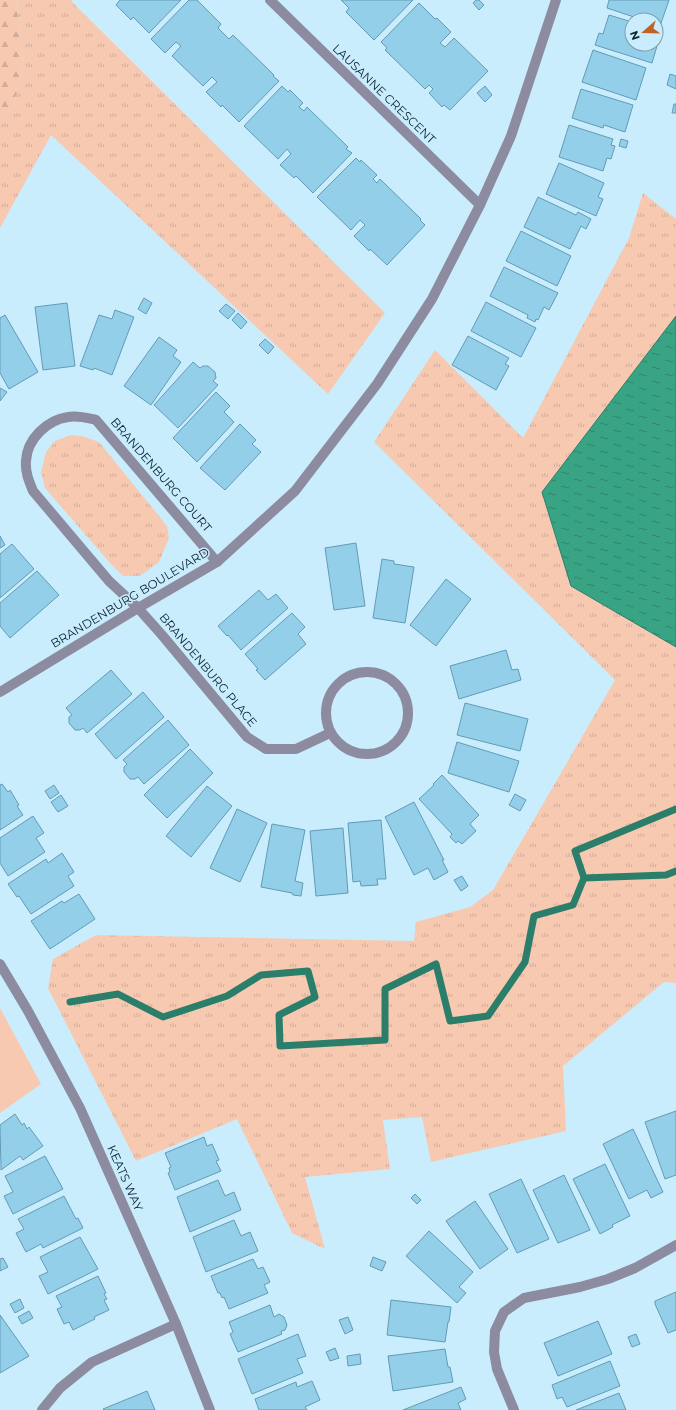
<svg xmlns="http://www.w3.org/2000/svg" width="676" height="1410" viewBox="0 0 676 1410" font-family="Montserrat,sans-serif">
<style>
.grass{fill:url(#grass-tufts)}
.forest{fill:url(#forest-firs)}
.park{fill:#f7c9b1}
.water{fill:url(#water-ripples);stroke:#2b7e6a}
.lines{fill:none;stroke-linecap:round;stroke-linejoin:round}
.stream{stroke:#2b7e6a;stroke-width:7}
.building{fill:#94cfea;stroke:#629bb5}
.minor{stroke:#8c8ba0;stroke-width:10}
.tertiary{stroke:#8c8ba0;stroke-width:10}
.labels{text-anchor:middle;stroke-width:3;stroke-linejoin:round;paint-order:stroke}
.street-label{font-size:12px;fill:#0b242e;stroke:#caedfe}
</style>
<defs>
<pattern id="grass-tufts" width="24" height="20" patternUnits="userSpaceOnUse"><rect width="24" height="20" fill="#f7c9b1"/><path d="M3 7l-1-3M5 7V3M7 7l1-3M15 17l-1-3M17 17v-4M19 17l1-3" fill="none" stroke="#d2ac99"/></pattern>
<pattern id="forest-firs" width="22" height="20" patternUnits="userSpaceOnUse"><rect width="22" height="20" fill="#f7c9b1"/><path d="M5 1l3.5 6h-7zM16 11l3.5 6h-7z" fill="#d2ac99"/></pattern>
<pattern id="water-ripples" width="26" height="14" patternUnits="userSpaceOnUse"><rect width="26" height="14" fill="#39a483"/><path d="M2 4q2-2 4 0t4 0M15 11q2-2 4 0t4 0" fill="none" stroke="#2e856c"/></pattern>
</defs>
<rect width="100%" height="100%" fill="#caedfe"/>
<!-- grass -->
<g class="grass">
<polygon points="16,0 71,0 73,3 385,313 328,394 51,135 0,228 0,119 13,107 24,63"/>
<polygon points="643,193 676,219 676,316 542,492 571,586 676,647 676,983 664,982 563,1066 566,1131 431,1162 422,1117 383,1120 390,1169 305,1177 325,1249 292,1233 237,1119 136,1161 48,988 53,959 96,935 414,941 416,922 470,907 493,890 615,680 374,442 435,350 523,438 629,238"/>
<polygon points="71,435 82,436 99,442 167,526 169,538 159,562 147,571 139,576 123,576 111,564 45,488 41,472 46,452 55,441"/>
</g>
<!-- forest -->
<polygon class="forest" points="0,0 16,0 24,63 13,107 0,119"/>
<!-- park -->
<polygon class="park" points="0,1008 41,1084 0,1113"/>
<!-- water -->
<polygon class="water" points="676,316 676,647 571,586 542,492"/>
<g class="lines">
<!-- stream -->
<g class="stream">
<polyline points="584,878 666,875 676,871"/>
<polyline points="70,1002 118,994 163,1017 227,996 261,975 308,971 315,997 279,1015 280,1046 385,1040 385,989 436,964 450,1021 488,1016 525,962 534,916 573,905 584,878 575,851 676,809"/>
</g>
</g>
<!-- building -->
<g class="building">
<polygon points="120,0 181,0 149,33 133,17 131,20 116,5"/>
<polygon points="189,0 197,0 221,24 218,28 229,39 233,35 274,75 273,76 279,81 239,122 222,105 221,107 206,92 217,82 212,77 203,86 172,56 181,46 176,42 165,53 151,39"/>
<polygon points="341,0 413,0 374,40 346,12 349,8"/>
<polygon points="476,0 479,0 484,5 479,10 473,3"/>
<polygon points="609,0 669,0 660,26 656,24 656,20 643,20 607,8"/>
<polygon points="419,3 435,19 437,18 451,32 440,43 445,47 454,38 488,71 450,110 444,105 442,107 429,93 433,89 429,85 425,89 385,50 387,48 381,42"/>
<polygon points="609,15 632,22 632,44 652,44 657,46 652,63 595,45 599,33 603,34"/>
<polygon points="593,50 646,68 636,100 582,82"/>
<polygon points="670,74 676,76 676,89 667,85"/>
<polygon points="282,86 288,92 290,90 303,103 299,107 304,111 307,107 348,147 346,149 352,153 313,193 296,176 294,178 280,165 291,154 287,149 278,159 244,126"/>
<polygon points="485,86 492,95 485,102 477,93"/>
<polygon points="581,89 633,105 625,132 604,125 603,128 572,118"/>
<polygon points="674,104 676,104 676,113 672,113"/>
<polygon points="569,125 613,139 611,145 615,146 611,159 607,158 603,171 559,157"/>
<polygon points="621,139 628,141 626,148 619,146"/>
<polygon points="356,158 360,162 361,160 377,175 373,179 377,183 380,179 421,219 420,220 425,225 387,265 370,249 369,251 354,236 365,225 360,220 351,230 317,197"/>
<polygon points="559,163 604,183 598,197 603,199 596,216 546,194"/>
<polygon points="538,197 576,215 578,212 591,219 586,229 581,226 570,249 524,227"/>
<polygon points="521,231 571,256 557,286 506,261"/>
<polygon points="504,267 558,293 549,310 544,307 538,320 536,319 535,322 527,318 528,315 490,296"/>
<polygon points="144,298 152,303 146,314 138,309"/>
<polygon points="486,302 536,328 521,357 471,331"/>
<polygon points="67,303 75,366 43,370 35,307"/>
<polygon points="226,304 235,311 228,319 219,311"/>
<polygon points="115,310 134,317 112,375 94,368 93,370 80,366 99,315 112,319"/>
<polygon points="238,313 247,322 241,329 232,320"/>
<polygon points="5,315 38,372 9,389 0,373 0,318"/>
<polygon points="468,336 509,358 505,364 509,366 496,390 452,365"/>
<polygon points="159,337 177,350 173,356 181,362 151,405 124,386"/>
<polygon points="265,339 274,347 268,354 259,345"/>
<polygon points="193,362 200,368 203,366 208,366 215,372 216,378 213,381 218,385 178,428 154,405"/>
<polygon points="0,388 7,392 0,401"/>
<polygon points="216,392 230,406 224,412 234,422 197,462 173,438"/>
<polygon points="240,424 256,440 252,444 261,452 225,490 200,468"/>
<polygon points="0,536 5,545 0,548"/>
<polygon points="356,543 365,606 334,610 325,548"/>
<polygon points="12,544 34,569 0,598 0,554"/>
<polygon points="382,559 394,561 394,564 414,567 405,623 373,618"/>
<polygon points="37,571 59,595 10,638 0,626 0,603"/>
<polygon points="446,579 471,599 436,646 410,625"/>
<polygon points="259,590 268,600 276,594 288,608 241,650 228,635 227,636 218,626"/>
<polygon points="292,613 305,627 298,634 306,644 265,680 256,670 258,669 245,654"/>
<polygon points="506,650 512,670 518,669 521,680 459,699 450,666"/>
<polygon points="111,670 132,694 87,733 83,728 80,730 75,730 69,723 69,717 72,715 66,708"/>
<polygon points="143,692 164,717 116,759 95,734"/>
<polygon points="465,703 528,719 520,751 457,735"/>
<polygon points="168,720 189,745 144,784 138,777 135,779 130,779 124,772 124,767 127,764 123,760"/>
<polygon points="457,742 519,761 509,792 448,773"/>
<polygon points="190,749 213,773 167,818 144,795"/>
<polygon points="442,775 479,815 470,824 476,831 462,844 458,841 456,843 450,837 452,834 419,799 434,785 433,784"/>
<polygon points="2,784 8,792 10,790 19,805 17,806 23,815 0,830 0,785"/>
<polygon points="54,785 59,793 50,799 45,791"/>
<polygon points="207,786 232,806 191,857 166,836"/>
<polygon points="515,794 526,800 520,811 509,805"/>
<polygon points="61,795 68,806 58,812 51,802"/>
<polygon points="414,802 444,860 442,860 448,872 434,880 428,868 414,875 385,817"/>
<polygon points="237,809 267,823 240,882 210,868"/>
<polygon points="33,816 44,833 36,838 45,852 8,876 0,863 0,838"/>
<polygon points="381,820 386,879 377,879 378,885 361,886 360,881 353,882 348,823"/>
<polygon points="272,824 305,830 295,881 303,883 301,896 293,895 292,893 261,887"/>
<polygon points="343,828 348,893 316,896 310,831"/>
<polygon points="62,853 74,872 68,876 74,886 31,914 19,896 17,897 8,884 46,859 48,863"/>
<polygon points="462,876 468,886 461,891 454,880"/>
<polygon points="79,894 95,919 50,949 31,921 62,901 64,903"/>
<polygon points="676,1111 676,1175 665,1179 645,1122"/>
<polygon points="15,1114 22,1125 24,1123 27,1129 29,1127 43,1146 23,1160 20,1156 1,1170 0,1125"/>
<polygon points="633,1129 663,1192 651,1198 647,1190 629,1199 603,1144"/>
<polygon points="204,1137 207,1146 212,1144 219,1160 216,1161 221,1171 175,1190 168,1173 170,1172 169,1168 171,1167 165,1153"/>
<polygon points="45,1156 63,1189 13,1214 4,1196 13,1192 5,1176"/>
<polygon points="605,1164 630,1216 612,1225 613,1227 600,1234 573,1179"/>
<polygon points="564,1175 590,1230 558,1243 533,1190"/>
<polygon points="521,1179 549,1239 517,1253 489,1194"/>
<polygon points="218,1180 225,1196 234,1192 241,1210 190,1232 177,1197"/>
<polygon points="415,1194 421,1200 417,1204 411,1198"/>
<polygon points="64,1196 76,1219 78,1218 83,1228 43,1248 41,1244 26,1252 16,1233 24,1229 18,1219"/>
<polygon points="475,1201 508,1249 480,1269 446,1221"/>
<polygon points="234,1220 241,1236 250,1232 258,1251 206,1272 193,1237"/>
<polygon points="429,1231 473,1272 459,1287 466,1293 457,1303 406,1256"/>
<polygon points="80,1237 98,1269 48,1294 39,1276 48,1272 40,1257"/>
<polygon points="373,1257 386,1262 382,1271 370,1266"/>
<polygon points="3,1258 8,1267 0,1271 0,1259"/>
<polygon points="253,1259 258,1269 263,1267 270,1282 264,1285 268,1293 229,1309 224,1297 222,1298 220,1293 218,1293 211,1276"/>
<polygon points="98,1276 106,1293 104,1294 107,1299 104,1300 109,1310 94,1317 95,1319 73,1330 69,1322 64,1324 57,1309 62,1307 56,1296"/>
<polygon points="676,1292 676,1330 668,1333 655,1304 655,1301"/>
<polygon points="20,1299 24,1308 15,1313 10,1304"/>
<polygon points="391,1300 451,1307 449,1322 448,1322 445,1342 387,1335"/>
<polygon points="270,1305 274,1317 279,1314 284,1317 287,1325 285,1330 281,1331 282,1334 238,1352 230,1334 233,1332 229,1322"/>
<polygon points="29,1311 33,1318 22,1324 18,1317"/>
<polygon points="0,1315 29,1356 0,1373"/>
<polygon points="348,1317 353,1330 345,1334 339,1320"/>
<polygon points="598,1321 612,1354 558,1376 544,1343"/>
<polygon points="298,1334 306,1356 297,1359 303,1373 252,1394 238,1359"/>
<polygon points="636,1334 640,1344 632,1347 628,1337"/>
<polygon points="335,1348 339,1358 330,1361 326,1352"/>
<polygon points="445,1349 448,1367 450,1367 453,1382 393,1391 388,1356"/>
<polygon points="360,1354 361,1364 348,1366 347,1356"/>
<polygon points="610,1361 620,1386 567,1407 562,1397 557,1399 552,1385"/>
<polygon points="312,1381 320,1400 305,1407 307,1410 259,1410 255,1399 296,1382 297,1387"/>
<polygon points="461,1387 466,1399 458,1403 461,1410 403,1410"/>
<polygon points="147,1391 155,1410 104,1410 103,1409"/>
<polygon points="619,1393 626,1410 576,1410"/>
</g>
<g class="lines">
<!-- minor -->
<g class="minor">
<polyline points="270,0 480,205"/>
<path d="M 217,562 L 96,420 C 87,418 78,415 68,417 C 47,420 27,439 26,461 C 25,472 29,481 33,491 L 109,581 L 138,608 L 162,635 L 247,737 L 266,749 L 296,749 L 330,733"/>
<circle cx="367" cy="713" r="41"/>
<polyline points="0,692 138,608 217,562 295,491 377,384 432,299 480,205 511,136 556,0"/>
<polyline points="42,1410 60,1388 92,1362 176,1324"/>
<polyline points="514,1410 497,1369 494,1352 495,1331 504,1312 524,1298 580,1287 608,1279 635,1268 676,1245"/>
</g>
<!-- tertiary -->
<polyline class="tertiary" points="0,964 28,1011 80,1108 176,1324 210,1410"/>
</g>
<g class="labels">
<!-- street labels -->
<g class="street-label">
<text transform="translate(384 94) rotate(44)" y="4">LAUSANNE CRESCENT</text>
<text transform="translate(161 475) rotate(49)" y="4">BRANDENBURG COURT</text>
<text transform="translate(130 598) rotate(-31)" y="4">BRANDENBURG BOULEVARD</text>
<text transform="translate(208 670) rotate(50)" y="4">BRANDENBURG PLACE</text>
<text transform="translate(125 1178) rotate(66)" y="4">KEATS WAY</text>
</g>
</g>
<!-- north arrow -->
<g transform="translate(644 32) rotate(250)"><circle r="19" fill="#caedfe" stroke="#7e9dab"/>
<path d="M0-3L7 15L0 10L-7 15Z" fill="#c26122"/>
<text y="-6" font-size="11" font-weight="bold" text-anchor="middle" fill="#0b242e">N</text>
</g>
</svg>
